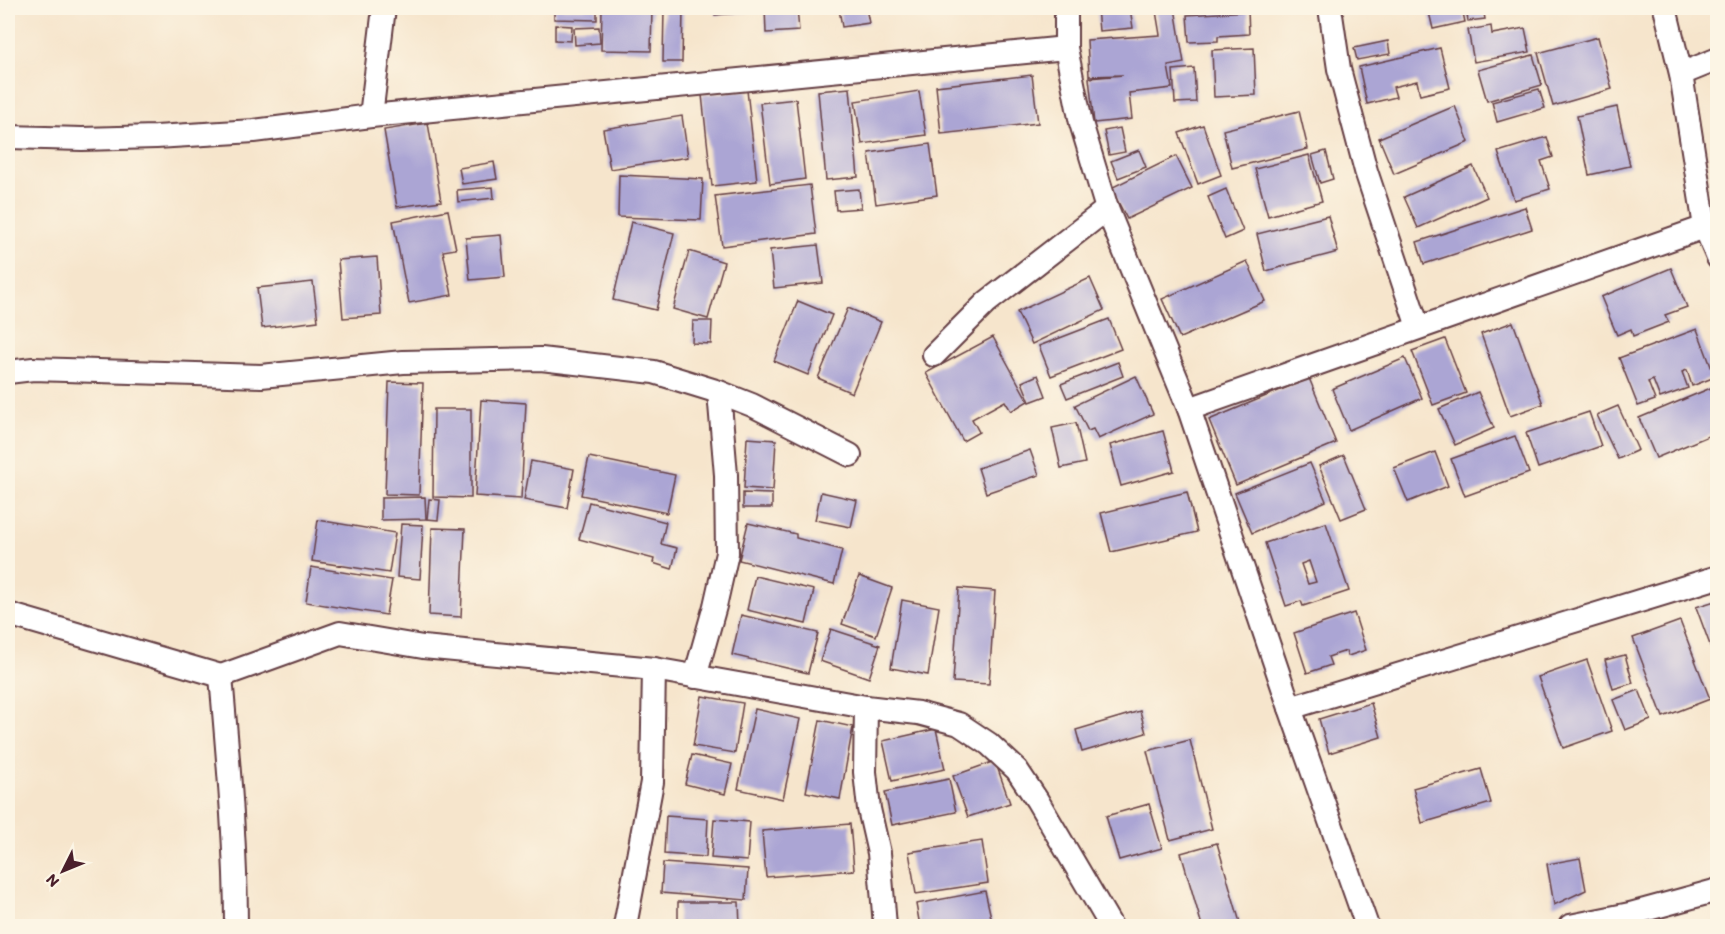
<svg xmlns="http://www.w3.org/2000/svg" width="1725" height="934" viewBox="0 0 1725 934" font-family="Itim,sans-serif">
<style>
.building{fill:#aba5d4;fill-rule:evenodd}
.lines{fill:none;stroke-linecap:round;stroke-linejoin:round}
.minor-casing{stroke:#643d43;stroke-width:26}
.minor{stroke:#fff;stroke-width:22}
</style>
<rect width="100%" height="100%" fill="#fcf5e5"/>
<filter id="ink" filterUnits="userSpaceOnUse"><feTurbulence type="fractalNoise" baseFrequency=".0167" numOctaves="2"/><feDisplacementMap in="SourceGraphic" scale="12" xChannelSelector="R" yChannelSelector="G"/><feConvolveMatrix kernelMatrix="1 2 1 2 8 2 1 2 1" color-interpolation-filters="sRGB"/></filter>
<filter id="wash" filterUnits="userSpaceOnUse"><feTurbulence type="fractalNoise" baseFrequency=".008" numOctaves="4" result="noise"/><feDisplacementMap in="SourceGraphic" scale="24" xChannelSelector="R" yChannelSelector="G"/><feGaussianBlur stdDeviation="1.35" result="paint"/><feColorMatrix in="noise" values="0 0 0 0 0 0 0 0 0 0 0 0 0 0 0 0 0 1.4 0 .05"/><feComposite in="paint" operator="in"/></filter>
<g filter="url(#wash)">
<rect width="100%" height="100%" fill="#f6e5cc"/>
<g id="blocks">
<!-- building -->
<g class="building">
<polygon points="554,8 597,8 597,20 554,19"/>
<polygon points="602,8 652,8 651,51 601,50"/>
<polygon points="664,8 683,8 682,62 663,62"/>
<polygon points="715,8 749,8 749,12 715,15"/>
<polygon points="765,8 797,8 799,31 766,33"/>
<polygon points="802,8 837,8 837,10 802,12"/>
<polygon points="846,8 866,8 869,23 842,27 839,9"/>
<polygon points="1097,8 1130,8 1133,28 1099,31"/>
<polygon points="1175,8 1184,63 1168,66 1172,88 1129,93 1132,119 1094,123 1089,78 1123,75 1089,76 1087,40 1160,35 1156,11"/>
<polygon points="1428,8 1462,8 1465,22 1433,29"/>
<polygon points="1466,8 1483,8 1485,19 1468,21"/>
<polygon points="1248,11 1249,34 1218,36 1218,41 1189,42 1187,15"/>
<polygon points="555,25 572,26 571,41 555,40"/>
<polygon points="1491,26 1492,34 1525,28 1530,52 1474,62 1468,30"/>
<polygon points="599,27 600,43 575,45 574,28"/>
<polygon points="1598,37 1612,89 1553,106 1538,53"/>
<polygon points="1388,41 1390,54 1357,60 1354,48"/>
<polygon points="1254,48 1256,95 1214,97 1212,50"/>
<polygon points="1440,48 1450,88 1420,95 1417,81 1393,87 1396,97 1367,104 1359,67"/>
<polygon points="1533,55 1542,85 1487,101 1478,70"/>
<polygon points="1194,68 1196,102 1175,103 1173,70"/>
<polygon points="1032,75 1038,123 941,134 936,86"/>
<polygon points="850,88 858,177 826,180 818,91"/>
<polygon points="1539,89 1545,108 1497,122 1492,102"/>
<polygon points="747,90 757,181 712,186 702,95"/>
<polygon points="919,91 926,135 862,144 855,101"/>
<polygon points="796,99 805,179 770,184 760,103"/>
<polygon points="1455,106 1469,142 1394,174 1379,138"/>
<polygon points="1617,107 1630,166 1589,175 1577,116"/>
<polygon points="1299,111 1308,149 1232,168 1223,130"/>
<polygon points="682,116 688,157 610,169 603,129"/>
<polygon points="428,123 441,201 397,207 384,130"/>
<polygon points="1203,125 1221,175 1198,184 1179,133"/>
<polygon points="1120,128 1125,152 1109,155 1104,131"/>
<polygon points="1547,137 1553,157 1541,161 1550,189 1514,200 1498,152"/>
<polygon points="930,144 937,195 876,204 869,153"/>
<polygon points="1139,150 1146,167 1118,178 1111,161"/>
<polygon points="1326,151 1333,179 1320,183 1312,155"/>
<polygon points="1309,155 1322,201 1268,216 1255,169"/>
<polygon points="1176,156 1192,188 1127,219 1111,188"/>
<polygon points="494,162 497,179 462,184 459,168"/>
<polygon points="1473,166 1487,197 1418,228 1404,197"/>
<polygon points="619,175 703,179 701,220 618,217"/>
<polygon points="810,185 816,234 722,246 715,196"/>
<polygon points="493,187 494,198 458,202 457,190"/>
<polygon points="859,189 861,208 836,210 834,191"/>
<polygon points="1226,189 1243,231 1225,239 1208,197"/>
<polygon points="1525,207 1532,229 1424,264 1417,242"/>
<polygon points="448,210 456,249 443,251 452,295 409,303 393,221"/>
<polygon points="1328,216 1338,252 1266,271 1257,234"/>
<polygon points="631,222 674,233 656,310 613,300"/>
<polygon points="501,235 505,277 470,280 466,238"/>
<polygon points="818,245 823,283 774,288 770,250"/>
<polygon points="689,251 724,262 708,319 673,309"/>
<polygon points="377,257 381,315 343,318 338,260"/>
<polygon points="1247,261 1265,301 1180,338 1162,299"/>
<polygon points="1671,268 1687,307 1665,315 1669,322 1633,336 1631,329 1617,335 1601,297"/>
<polygon points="1090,278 1104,310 1032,344 1017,312"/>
<polygon points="313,282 318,321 262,328 257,288"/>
<polygon points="798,301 832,315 808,375 774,361"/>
<polygon points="848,308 881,322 852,393 818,378"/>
<polygon points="1109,319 1121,349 1051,376 1039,346"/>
<polygon points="693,321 712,321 711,344 692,343"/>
<polygon points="1513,322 1543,404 1510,416 1481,334"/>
<polygon points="1697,329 1715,377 1692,386 1687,370 1682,372 1688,388 1660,398 1653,380 1648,382 1655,400 1638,406 1619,358"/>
<polygon points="993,337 1028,401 1011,411 1005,401 972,419 979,432 963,441 926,373"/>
<polygon points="1445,339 1466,393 1433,405 1412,351"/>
<polygon points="1405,358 1422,398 1349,430 1332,389"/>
<polygon points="1118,362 1123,376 1067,398 1061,384"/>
<polygon points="1038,375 1046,396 1030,402 1022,382"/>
<polygon points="1136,376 1153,414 1098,439 1093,429 1088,431 1075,405"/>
<polygon points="1309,378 1336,443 1236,485 1209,420"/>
<polygon points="389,382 423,383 419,495 385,494"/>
<polygon points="1718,385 1718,432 1656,458 1639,418"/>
<polygon points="1478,392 1494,428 1455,445 1439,409"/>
<polygon points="481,400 526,403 521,499 475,496"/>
<polygon points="1618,406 1638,450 1618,459 1597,415"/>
<polygon points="434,409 471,409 471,498 433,497"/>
<polygon points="1589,412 1601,446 1538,468 1526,433"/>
<polygon points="1076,423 1085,463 1061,468 1052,428"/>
<polygon points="1163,431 1174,471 1121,486 1110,445"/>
<polygon points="1515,436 1529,473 1465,496 1451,459"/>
<polygon points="747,438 776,440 773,490 744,488"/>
<polygon points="1030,450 1039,475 986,493 978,468"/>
<polygon points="1435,452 1448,486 1408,502 1394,468"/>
<polygon points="1344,455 1366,509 1341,519 1319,466"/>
<polygon points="589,457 675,475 667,513 581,495"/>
<polygon points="531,461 574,469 567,508 524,500"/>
<polygon points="1310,463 1326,501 1252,533 1235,493"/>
<polygon points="821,492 857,500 851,527 815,520"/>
<polygon points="1187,492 1197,532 1111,552 1101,513"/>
<polygon points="743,493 772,494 772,508 743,508"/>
<polygon points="425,497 426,519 381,520 381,498"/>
<polygon points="429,499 440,500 438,520 427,519"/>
<polygon points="589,502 666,522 661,544 677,548 672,569 653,563 654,559 579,539"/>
<polygon points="318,520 395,533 389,573 312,561"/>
<polygon points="748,523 796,534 796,538 842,550 834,584 739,560"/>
<path d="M 1326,523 L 1349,591 L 1303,606 L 1301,601 L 1286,606 L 1265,543 ZM 1309,561 L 1316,582 L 1308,584 L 1301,564 Z"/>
<polygon points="401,524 423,525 420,579 397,577"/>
<polygon points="432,528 465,529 461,617 429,615"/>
<polygon points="311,567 392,580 386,615 306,602"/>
<polygon points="755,576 814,590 806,624 747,610"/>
<polygon points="859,576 892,588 876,636 842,624"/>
<polygon points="959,588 995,591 989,684 953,682"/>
<polygon points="902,600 939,607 928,675 891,668"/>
<polygon points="1718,600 1718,664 1717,664 1696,607"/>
<polygon points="1354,613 1366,650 1348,656 1346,651 1328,657 1331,665 1307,673 1294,633"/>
<polygon points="741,615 818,633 808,673 732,655"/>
<polygon points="1680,621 1710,699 1663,717 1633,638"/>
<polygon points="831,629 880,645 869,678 820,661"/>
<polygon points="1625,655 1633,683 1613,689 1605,660"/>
<polygon points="1587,660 1612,731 1563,748 1538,677"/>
<polygon points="1639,690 1651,720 1625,730 1613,700"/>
<polygon points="702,696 743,703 735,753 693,746"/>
<polygon points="1371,703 1381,737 1329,753 1319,719"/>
<polygon points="755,709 800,719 783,799 738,789"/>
<polygon points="1140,711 1146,733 1082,752 1076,730"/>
<polygon points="820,720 853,727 840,799 806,792"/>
<polygon points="936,729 945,769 892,781 883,741"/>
<polygon points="1190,740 1212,829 1170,840 1147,751"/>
<polygon points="692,755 732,764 725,794 685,784"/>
<polygon points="995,761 1010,803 968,817 953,776"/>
<polygon points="1481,769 1491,803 1422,823 1413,788"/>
<polygon points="949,779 956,812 892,825 885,792"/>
<polygon points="1149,804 1162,848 1119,860 1106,816"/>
<polygon points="666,816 708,819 706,857 664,854"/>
<polygon points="714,819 750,822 747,861 711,858"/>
<polygon points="850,824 854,870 766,877 762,831"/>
<polygon points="982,841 988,883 916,894 909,852"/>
<polygon points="1217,843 1241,926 1202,926 1181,853"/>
<polygon points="1580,858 1586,890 1554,905 1547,864"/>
<polygon points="663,863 748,869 746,900 661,893"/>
<polygon points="985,891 993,926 920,926 916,904"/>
<polygon points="678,902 739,902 740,926 678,926"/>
</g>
</g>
</g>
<g filter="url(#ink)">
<use href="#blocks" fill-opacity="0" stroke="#643d43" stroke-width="1.5"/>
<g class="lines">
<!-- minor casing -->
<g class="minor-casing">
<g id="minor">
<polyline points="1066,8 1066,48 1081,123 1107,209 1189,409 1290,708 1367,926"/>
<polyline points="1330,8 1339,69 1366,171 1418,327"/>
<polyline points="1665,8 1681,74 1705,227 1718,258"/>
<polyline points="1681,74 1718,59"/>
<polyline points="371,116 384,8"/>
<polyline points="8,137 82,139 156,137 254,131 371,116 1066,48"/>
<polyline points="934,355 987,302 1107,209"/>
<polyline points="8,372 33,369 261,376 403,362 541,359 654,372 719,392 752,405 850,455"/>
<polyline points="1189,409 1705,227 1718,228"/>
<polyline points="8,614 221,676 340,633 423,647 654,669 866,707 918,713 959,724 989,744 1017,770 1037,800 1111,926"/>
<path d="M 221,676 C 228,759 236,843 236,926"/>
<polyline points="695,677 715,606 727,553 726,475 719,392"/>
<polyline points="866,707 865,772 869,809 879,853 885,926"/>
<polyline points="1290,708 1718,577"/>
<polyline points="625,926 652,782 654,669"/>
<polyline points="1570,926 1630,914 1718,890"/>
</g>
</g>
<!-- minor -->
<use href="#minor" class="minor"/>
</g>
</g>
<!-- margin -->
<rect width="1725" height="934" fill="none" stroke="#fcf5e5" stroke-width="30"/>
<!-- north arrow -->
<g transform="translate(63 871) rotate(227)" stroke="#fcf5e5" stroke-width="4.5" paint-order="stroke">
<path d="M0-4.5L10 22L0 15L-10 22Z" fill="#4a1f2b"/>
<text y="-9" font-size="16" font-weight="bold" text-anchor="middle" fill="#4a1f2b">N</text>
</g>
</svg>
